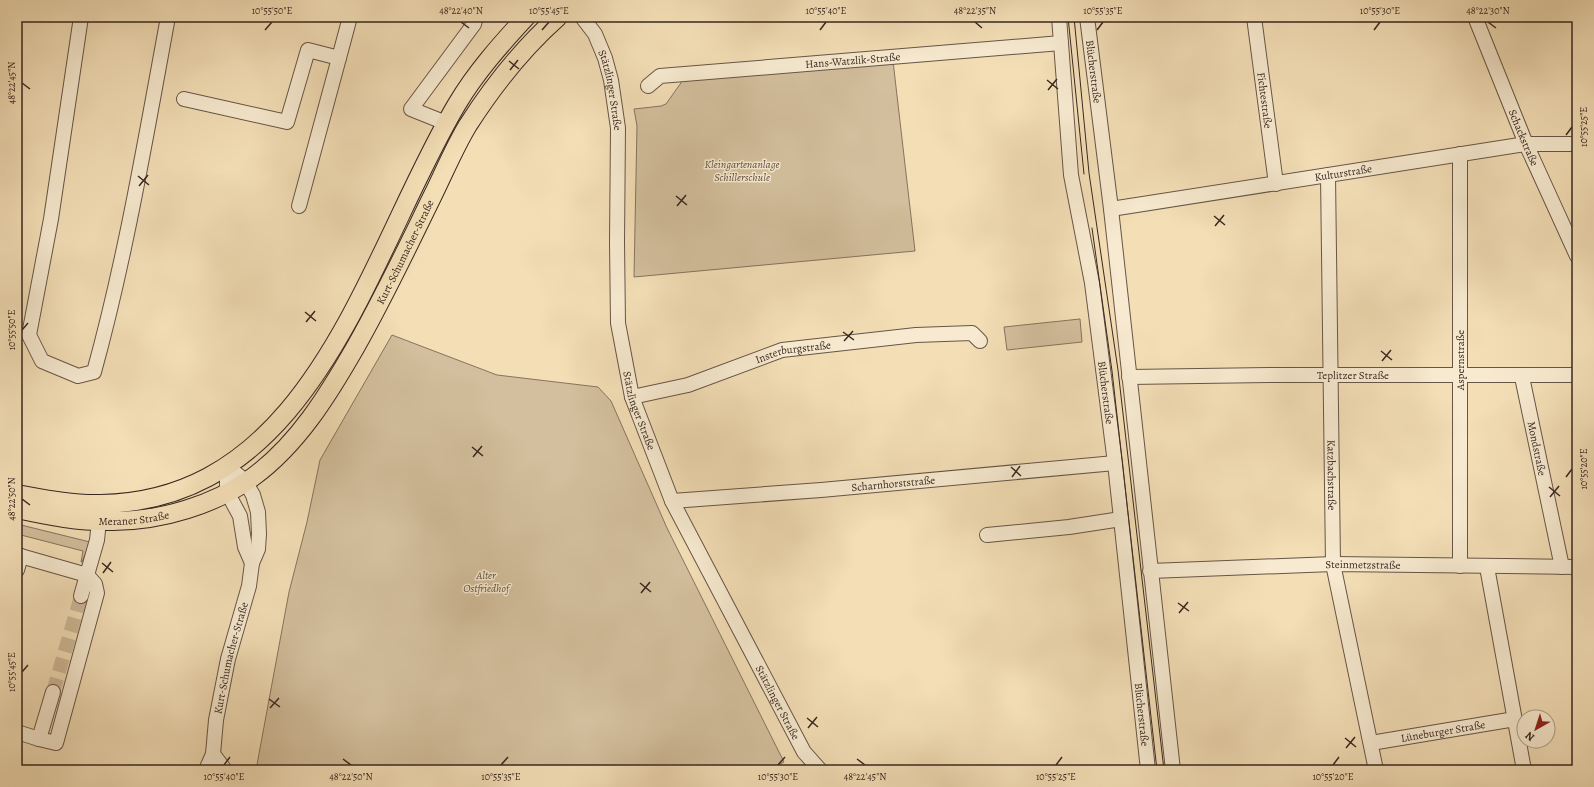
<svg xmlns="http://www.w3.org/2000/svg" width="1594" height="787" viewBox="0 0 1594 787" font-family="Alegreya,serif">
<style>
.green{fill:#d3bf9d;stroke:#86735f}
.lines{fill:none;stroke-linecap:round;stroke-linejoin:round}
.minor-tunnel{stroke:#ceb998;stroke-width:14;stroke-dasharray:14 7;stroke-linecap:butt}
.minor-casing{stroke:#675546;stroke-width:16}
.major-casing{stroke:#382721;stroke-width:20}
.minor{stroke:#f7ead0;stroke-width:14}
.major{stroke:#f3deb6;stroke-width:18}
.tram{stroke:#382721;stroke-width:1}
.ticks{fill:none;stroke:#382721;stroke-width:1.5}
.labels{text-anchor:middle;stroke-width:3;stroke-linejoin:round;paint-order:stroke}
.street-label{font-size:11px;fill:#382721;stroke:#f7ead0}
.park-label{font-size:11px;font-style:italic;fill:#5f4d40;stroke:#f7ead0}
.neatline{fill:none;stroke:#382721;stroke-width:1.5}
.ticks-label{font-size:10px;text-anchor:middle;fill:#382721}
</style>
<rect width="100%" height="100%" fill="#f3deb6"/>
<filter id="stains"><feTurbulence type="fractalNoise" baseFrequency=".005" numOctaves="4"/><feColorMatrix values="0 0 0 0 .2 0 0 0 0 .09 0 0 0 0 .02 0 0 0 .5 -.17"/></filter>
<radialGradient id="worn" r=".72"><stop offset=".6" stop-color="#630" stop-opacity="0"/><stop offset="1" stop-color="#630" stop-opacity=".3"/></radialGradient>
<!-- green -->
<g class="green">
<polygon points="893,61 915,251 634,277 637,126 634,109 661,106 666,104 683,80"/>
<polygon points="1080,319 1082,342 1007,350 1004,327"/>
<polygon points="392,335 497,375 598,387 611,401 667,528 784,762 769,770 256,770 289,592 307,522 320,460"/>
<polygon points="17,524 90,542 82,562 81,562 83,551 17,534"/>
</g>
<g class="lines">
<!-- minor-tunnel -->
<polyline class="minor-tunnel" points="53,692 81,596"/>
<!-- minor casing -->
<g class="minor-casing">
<g id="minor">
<path d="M 81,17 L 51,219 L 29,335 L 42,361 L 78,376 L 94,372 C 126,256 146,136 168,17"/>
<path id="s1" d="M 582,17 L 595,34 L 605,58 L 611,80 L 618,128 L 617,242 L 618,323 L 632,397 L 672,501 L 804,752 L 820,770"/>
<path id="s2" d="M 1059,17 L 1071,175 L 1092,283 L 1115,463 L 1148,770"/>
<path id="s3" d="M 1087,17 L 1111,209 L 1173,770"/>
<path id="s4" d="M 1254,17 L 1276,184"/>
<path id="s5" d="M 1475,17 L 1526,144 L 1577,256"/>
<path id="s6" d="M 648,86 L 660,76 L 1061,43"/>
<polyline points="184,99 287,122 308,50 339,58 350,17"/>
<polyline points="446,123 411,109 474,24 476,17"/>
<polyline points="1460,154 1460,566"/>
<path id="s7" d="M 1328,175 L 1333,564 L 1376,770"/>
<polyline points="299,206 339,58"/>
<path id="s8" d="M 1111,209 L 1526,144 L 1577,144"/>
<path id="s9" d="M 1129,377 L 1269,375 L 1577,375"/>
<path id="s10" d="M 1522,377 L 1562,567"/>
<path id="s11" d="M 632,397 L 688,385 L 782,350 L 916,335 L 972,333 L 980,341"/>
<polyline points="227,466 227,492 240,516 245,547 252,563"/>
<path id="s12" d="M 672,501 L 821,490 L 1115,463"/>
<polyline points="987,535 1069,527 1121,519"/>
<polyline points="17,555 87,575 95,584 97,593 56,743 39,739"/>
<polyline points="1487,567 1524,770"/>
<polyline points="17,570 21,556"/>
<path id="s13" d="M 1150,571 L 1333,564 L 1577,567"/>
<polyline points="81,596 97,540 99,521"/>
<polyline points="17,732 39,739 53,692"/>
<path id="s14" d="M 1371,743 L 1515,719"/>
<path id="s15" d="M 213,754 L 216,720 L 228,659 L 249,586 L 252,563 L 258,549 L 259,534 L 258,512 L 253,495 L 245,481 L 227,466"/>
<polyline points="206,770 213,754 225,770"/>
</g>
</g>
<!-- major casing -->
<g class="major-casing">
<g id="major">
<path d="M 17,494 C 44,499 73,505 101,504 C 315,500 368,253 457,104 C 476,72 501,44 526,17"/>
<path id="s16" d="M 17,509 C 49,516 80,522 113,521 C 161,521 214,505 253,477 C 298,444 328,395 355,348 C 383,299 407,248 432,197 C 444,173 454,148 468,125 C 493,86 523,48 558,17"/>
</g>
</g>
<!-- minor -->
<use href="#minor" class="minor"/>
<!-- major -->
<use href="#major" class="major"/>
<!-- tram -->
<g class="tram">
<polyline points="1068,17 1084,174"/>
<polyline points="1074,17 1089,173 1118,370 1164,770"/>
<polyline points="1092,228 1112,371 1157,770"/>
</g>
</g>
<!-- ticks -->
<path class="ticks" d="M 461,22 L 469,28M 975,22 L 982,28M 1488,22 L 1496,28M 265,30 L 272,22M 542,30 L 549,22M 820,30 L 826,22M 1097,30 L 1103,22M 1374,30 L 1380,22M 509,61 L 519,69M 510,70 L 518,60M 1047,80 L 1058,89M 22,83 L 30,89M 1048,90 L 1057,79M 1566,135 L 1572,127M 138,176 L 149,185M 139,186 L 148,175M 676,196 L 687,205M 677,206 L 686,195M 1214,216 L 1225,225M 1215,226 L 1224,215M 305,312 L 316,321M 306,322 L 315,311M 22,330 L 28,323M 843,332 L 854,340M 844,341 L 853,331M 1381,351 L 1392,360M 1382,361 L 1391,350M 472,447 L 483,456M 473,457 L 482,446M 1011,467 L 1021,476M 1012,477 L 1020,466M 1566,477 L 1572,469M 1549,487 L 1560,496M 1550,497 L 1559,486M 22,499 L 30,505M 102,563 L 113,572M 103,573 L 111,562M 640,583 L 651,592M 641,593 L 650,582M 1178,603 L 1189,611M 1179,613 L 1188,602M 22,672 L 28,665M 269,699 L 280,707M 270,708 L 279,698M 807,718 L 818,727M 808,728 L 817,717M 1345,738 L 1356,747M 1346,748 L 1355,737M 343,759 L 351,765M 857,759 L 865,765M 224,765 L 230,757M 501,765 L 508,757M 778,765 L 785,757M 1056,765 L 1062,757M 1333,765 L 1339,757"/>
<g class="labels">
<!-- street labels -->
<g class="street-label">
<text dy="4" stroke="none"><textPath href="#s6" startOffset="209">Hans-Watzlik-Straße</textPath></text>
<text dy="4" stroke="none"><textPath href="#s3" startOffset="55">Blücherstraße</textPath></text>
<text dy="4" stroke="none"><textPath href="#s1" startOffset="80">Stätzlinger Straße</textPath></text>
<text dy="4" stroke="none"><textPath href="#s4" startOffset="84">Fichtestraße</textPath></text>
<text dy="4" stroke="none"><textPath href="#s5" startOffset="130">Schackstraße</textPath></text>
<text dy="4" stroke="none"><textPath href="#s8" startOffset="235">Kulturstraße</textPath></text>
<text dy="4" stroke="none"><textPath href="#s16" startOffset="520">Kurt-Schumacher-Straße</textPath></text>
<text dy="4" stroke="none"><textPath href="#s11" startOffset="168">Insterburgstraße</textPath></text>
<text transform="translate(1460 360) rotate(-90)" y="4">Aspernstraße</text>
<text dy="4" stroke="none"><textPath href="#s9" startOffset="224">Teplitzer Straße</textPath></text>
<text dy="4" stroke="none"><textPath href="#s2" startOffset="379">Blücherstraße</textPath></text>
<text dy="4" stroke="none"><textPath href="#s1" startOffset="404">Stätzlinger Straße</textPath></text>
<text dy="4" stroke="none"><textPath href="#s10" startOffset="73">Mondstraße</textPath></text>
<text dy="4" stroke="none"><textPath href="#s7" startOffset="300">Katzbachstraße</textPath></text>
<text dy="4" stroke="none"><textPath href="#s12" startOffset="222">Scharnhorststraße</textPath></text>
<text dy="4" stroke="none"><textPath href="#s16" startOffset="118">Meraner Straße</textPath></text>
<text dy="4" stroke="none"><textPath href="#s13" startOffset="213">Steinmetzstraße</textPath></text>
<text dy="4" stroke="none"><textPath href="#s15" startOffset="98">Kurt-Schumacher-Straße</textPath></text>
<text dy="4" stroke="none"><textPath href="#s1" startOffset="728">Stätzlinger Straße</textPath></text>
<text dy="4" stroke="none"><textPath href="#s2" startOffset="703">Blücherstraße</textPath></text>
<text dy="4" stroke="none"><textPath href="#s14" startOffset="73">Lüneburger Straße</textPath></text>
</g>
<!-- park labels -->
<g class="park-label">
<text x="742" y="168">Kleingartenanlage<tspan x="742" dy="13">Schillerschule</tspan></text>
<text x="486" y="579">Alter<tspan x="486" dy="13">Ostfriedhof</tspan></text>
</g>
</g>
<!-- margin -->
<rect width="1594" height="787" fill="none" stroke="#f3deb6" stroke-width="44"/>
<!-- north arrow -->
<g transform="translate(1536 729) rotate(219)"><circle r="19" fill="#f7ead0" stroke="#ab9c8a"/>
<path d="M0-3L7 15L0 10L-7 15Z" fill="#8f2418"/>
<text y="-6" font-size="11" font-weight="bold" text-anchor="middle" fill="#382721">N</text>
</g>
<rect x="22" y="22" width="1550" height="743" class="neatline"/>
<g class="ticks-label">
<text x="272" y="14">10°55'50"E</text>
<text x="461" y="14">48°22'40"N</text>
<text x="549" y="14">10°55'45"E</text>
<text x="826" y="14">10°55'40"E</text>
<text x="975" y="14">48°22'35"N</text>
<text x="1103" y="14">10°55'35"E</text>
<text x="1380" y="14">10°55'30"E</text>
<text x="1488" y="14">48°22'30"N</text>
<text transform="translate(11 83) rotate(-90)" y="4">48°22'45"N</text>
<text transform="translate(1583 127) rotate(-90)" y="4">10°55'25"E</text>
<text transform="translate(11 330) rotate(-90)" y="4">10°55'50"E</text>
<text transform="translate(1583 469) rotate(-90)" y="4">10°55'20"E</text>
<text transform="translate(11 499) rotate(-90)" y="4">48°22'50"N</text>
<text transform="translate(11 672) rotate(-90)" y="4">10°55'45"E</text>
<text x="224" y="780">10°55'40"E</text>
<text x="351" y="780">48°22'50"N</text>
<text x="501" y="780">10°55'35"E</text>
<text x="778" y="780">10°55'30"E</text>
<text x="865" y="780">48°22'45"N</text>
<text x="1056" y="780">10°55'25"E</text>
<text x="1333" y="780">10°55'20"E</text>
</g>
<rect width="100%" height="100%" filter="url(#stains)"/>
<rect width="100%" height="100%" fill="url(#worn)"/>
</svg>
